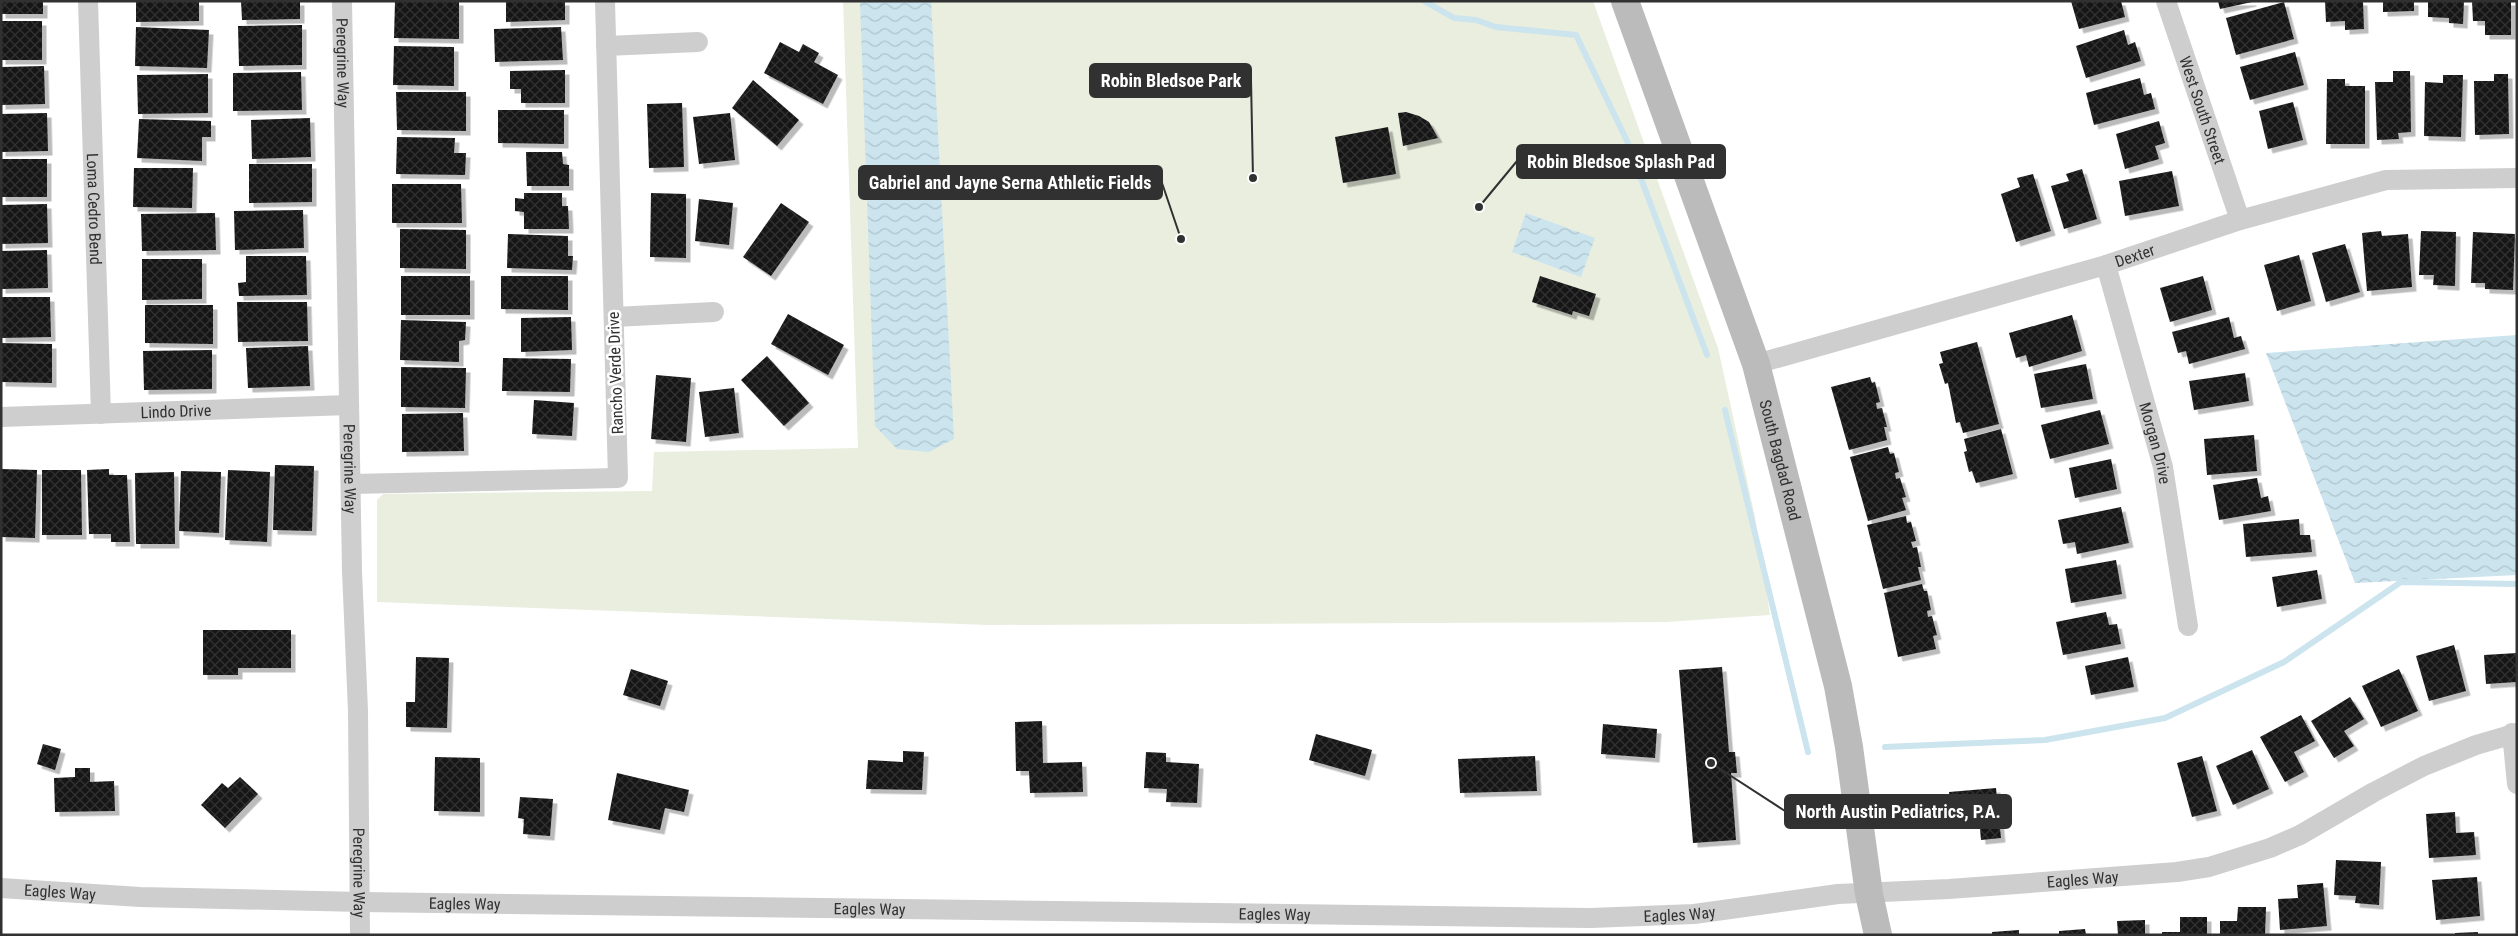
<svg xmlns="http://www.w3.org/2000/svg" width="2518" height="936" viewBox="0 0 2518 936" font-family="'Roboto Condensed',sans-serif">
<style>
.park{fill:#e9eedf}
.water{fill:url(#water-waves)}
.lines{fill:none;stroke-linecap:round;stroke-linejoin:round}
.stream{stroke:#cbe4ee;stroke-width:6}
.building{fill:url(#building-cross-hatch);filter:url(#shadow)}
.street{stroke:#cecece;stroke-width:20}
.secondary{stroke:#bbb;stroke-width:28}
.labels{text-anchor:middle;stroke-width:5;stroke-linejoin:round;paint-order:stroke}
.street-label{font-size:16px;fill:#313131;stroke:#fff}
.leader{fill:none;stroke:#313131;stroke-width:2}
.callout-dot{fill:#313131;stroke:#fff;stroke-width:2}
.callout{fill:#313131;stroke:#313131;stroke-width:2}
.callout-label{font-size:18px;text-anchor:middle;font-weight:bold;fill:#fff}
</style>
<defs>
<pattern id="water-waves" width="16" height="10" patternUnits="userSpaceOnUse" patternTransform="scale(1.25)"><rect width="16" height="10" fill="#cbe4ee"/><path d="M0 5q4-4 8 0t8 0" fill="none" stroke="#afc4cd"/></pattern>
<pattern id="building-cross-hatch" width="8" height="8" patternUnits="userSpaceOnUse" patternTransform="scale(1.25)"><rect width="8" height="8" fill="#181818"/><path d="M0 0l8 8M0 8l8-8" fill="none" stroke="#313131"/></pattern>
<filter id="shadow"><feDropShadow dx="4.5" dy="4.5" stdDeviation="0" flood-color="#0004"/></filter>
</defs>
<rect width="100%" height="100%" fill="#fff"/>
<!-- park -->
<polygon class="park" points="843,1 1593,1 1718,348 1755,517 1770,615 1666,622 988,625 377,602 377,500 383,494 652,491 654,452 858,448"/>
<!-- water -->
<g class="water">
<polygon points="860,1 931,1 954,439 929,452 897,449 875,426"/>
<polygon points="1526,213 1595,238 1581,277 1512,252"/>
<polygon points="2517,335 2517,575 2355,583 2266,353"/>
</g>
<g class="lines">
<!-- stream -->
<g class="stream">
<polyline points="1424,1 1454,18 1476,20 1496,27 1576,35 1627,141 1707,355"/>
<polyline points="1725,410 1808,752"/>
<polyline points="1885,747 2045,740 2165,718 2284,662 2401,582 2517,584"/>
</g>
</g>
<!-- building -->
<g class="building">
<rect x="1" y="1" width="42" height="13"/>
<polygon points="136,1 199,1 199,21 136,22"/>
<polygon points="241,1 300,1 300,19 242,20"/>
<polygon points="395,1 459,1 459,39 394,38"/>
<polygon points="506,1 565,1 565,20 506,22"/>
<polygon points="2071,1 2121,1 2125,17 2079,29"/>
<polygon points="2218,1 2252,1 2252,2 2220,9"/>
<polygon points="2325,1 2363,1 2364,29 2345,30 2345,21 2326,22"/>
<polygon points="2383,1 2414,1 2414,11 2383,12"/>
<polygon points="2428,1 2464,1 2463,24 2449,23 2449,18 2428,17"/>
<polygon points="2472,1 2511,1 2511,35 2485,35 2485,21 2473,21"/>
<polygon points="2284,2 2294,39 2236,55 2226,18"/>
<rect x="1" y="21" width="41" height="39"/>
<polygon points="302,25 302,65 239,66 238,26"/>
<polygon points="136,27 209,30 207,68 135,66"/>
<polygon points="561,27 563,60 495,62 494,29"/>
<polygon points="2124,30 2128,45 2135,42 2141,61 2086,78 2076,46"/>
<polygon points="780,42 799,52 803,44 819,53 814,62 838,75 823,104 764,73"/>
<polygon points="394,46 454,47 454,86 393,85"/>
<polygon points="2295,52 2304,85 2250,100 2240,67"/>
<polygon points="44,66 45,104 1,105 1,67"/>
<polygon points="565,70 565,103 521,103 521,89 510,89 510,71"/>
<polygon points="2393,71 2410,71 2411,132 2398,133 2399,139 2377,140 2375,82 2393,82"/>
<polygon points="301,72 302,110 233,111 233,73"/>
<polygon points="208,74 208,113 138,114 137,75"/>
<polygon points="2494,74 2508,74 2509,134 2475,135 2474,81 2494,81"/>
<polygon points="2443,75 2463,75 2461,137 2424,136 2425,82 2443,83"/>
<polygon points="2140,78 2144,95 2151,93 2155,109 2094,125 2086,93"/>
<polygon points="2327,79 2345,79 2345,86 2365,86 2365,144 2326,144"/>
<polygon points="753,80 799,120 777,146 732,108"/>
<polygon points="396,92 466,92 466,131 397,130"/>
<polygon points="2293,102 2303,140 2268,149 2259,111"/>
<polygon points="682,103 684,167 649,168 647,104"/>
<polygon points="498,110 564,110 564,144 498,143"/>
<polygon points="1406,112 1419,116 1429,122 1438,138 1403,146 1398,113"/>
<polygon points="47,113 48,151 1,152 1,114"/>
<polygon points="730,113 735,160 699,164 693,117"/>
<polygon points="310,118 311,157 252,159 251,120"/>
<polygon points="139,119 211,121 211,137 202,137 202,161 137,158"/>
<polygon points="2159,121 2165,143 2155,146 2159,159 2125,169 2116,134"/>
<polygon points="1388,127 1396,174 1343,183 1335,137"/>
<polygon points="397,137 455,138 454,153 466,153 465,175 396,174"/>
<polygon points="526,152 562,152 563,164 569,165 569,186 527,186"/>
<rect x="1" y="159" width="46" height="38"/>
<polygon points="249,164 312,164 312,202 249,203"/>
<polygon points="134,168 193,168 192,208 133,207"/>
<polygon points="2082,169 2097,219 2064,229 2051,186 2069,181 2066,174"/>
<polygon points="2172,171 2179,206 2125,216 2119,181"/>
<polygon points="2033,174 2051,231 2016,242 2001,194 2020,187 2017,178"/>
<polygon points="392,184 461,184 462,223 392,223"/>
<polygon points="524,193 562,193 562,206 568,206 569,229 524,229 524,212 515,211 515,198 524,199"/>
<polygon points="651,193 686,194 686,258 650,257"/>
<polygon points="699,199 733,203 729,245 695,241"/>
<polygon points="781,203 809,222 771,276 743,257"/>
<polygon points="47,204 48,243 1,244 1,205"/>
<polygon points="303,210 304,248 235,250 234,211"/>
<polygon points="215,213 216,250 142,251 141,214"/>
<polygon points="400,229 466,230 466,269 400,268"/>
<polygon points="2381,231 2382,236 2408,234 2412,287 2367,291 2362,233"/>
<polygon points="2421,231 2456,232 2455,286 2433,285 2434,275 2419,275"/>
<polygon points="2473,232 2515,234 2513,290 2485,289 2485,283 2471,283"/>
<polygon points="508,234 568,236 568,256 573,256 572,270 507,268"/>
<polygon points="2345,244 2360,292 2326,302 2312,253"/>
<polygon points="47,250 48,288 1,289 1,251"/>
<polygon points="2299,255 2311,301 2277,311 2264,265"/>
<polygon points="246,256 306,256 307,295 239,296 238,283 246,282"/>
<polygon points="142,259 202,259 202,299 142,300"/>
<rect x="401" y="276" width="69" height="39"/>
<polygon points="501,276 568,276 568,310 501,309"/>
<polygon points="1540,276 1596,294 1589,316 1573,311 1572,315 1532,302"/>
<polygon points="2203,276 2212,310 2170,322 2160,288"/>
<polygon points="1,297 50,297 51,337 1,338"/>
<polygon points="237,302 307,302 308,341 238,342"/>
<polygon points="145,305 213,305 213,344 145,343"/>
<polygon points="788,314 844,345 828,375 771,344"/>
<polygon points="2072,315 2082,351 2029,367 2026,355 2016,358 2009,333"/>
<polygon points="571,317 572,350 521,352 521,318"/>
<polygon points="2229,317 2234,338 2241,336 2245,349 2189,364 2186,351 2178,353 2172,332"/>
<polygon points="401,320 466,322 465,340 459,341 459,362 400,360"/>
<polygon points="1977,342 1999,424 1963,433 1960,422 1956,423 1948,383 1945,384 1939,364 1943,363 1940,352"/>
<polygon points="1,343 52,344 52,383 1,382"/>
<polygon points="308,346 310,386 248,388 246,348"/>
<polygon points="212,350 212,389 144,390 143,351"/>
<polygon points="767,356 809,403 784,426 741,380"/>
<polygon points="503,358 571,359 570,392 502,391"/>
<polygon points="2086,364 2093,399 2041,408 2034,374"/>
<polygon points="401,367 466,368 465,408 401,407"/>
<polygon points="2245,373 2249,401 2194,410 2189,381"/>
<polygon points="656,375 691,378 686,442 651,439"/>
<polygon points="1870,377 1872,383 1875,382 1880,402 1876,403 1877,409 1882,408 1887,427 1884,427 1887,440 1849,450 1831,387"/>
<polygon points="734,388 739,433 705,437 699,392"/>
<polygon points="534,400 574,403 572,436 532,434"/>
<polygon points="2100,410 2109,444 2050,459 2041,425"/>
<polygon points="463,413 464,451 402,452 402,414"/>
<polygon points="2001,429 2013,474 1976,483 1972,471 1969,472 1964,452 1967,451 1964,439"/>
<polygon points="2254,435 2257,471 2207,475 2204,439"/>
<polygon points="1888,447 1890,454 1894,453 1899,472 1895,473 1896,479 1900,478 1906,497 1902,498 1906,510 1868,521 1850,457"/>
<polygon points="2111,459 2117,489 2075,498 2069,468"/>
<polygon points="275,465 314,466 312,531 273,530"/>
<polygon points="1,469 37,470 35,538 1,537"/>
<polygon points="109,469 109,475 127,475 130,542 111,542 111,534 89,534 87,470"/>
<polygon points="42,470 81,470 82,535 42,535"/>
<polygon points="228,470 270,472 267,542 225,540"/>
<polygon points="181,471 221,472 219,533 179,531"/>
<polygon points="174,472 175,544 136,544 135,473"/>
<polygon points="2257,478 2261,498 2268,496 2271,511 2219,520 2213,485"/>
<polygon points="2121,507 2129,543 2077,554 2075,542 2063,544 2058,520"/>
<polygon points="1906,516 1907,523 1911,522 1916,541 1911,542 1913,548 1917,547 1921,567 1918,567 1921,580 1883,589 1867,525"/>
<polygon points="2299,519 2300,535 2310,535 2312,552 2246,557 2243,524"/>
<polygon points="2116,560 2122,594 2071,603 2065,569"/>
<polygon points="2317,570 2322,599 2277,607 2272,577"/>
<polygon points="1922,584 1924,591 1927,591 1931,610 1927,611 1928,617 1932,616 1937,635 1933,636 1936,649 1898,657 1884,593"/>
<polygon points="2106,612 2109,625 2117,624 2121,644 2063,655 2056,622"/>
<polygon points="203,630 291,630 291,668 238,668 238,675 203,675"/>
<polygon points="2454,645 2466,691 2429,701 2416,656"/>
<polygon points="2517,653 2517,682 2486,684 2484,655"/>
<polygon points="416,657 449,658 447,728 406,727 406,702 415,702"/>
<polygon points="2128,657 2134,687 2091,695 2085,666"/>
<polygon points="1722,667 1729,752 1735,752 1737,773 1731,773 1736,840 1693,843 1679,670"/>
<polygon points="631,669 668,681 660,706 623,695"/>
<polygon points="2399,669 2418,711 2381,727 2362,686"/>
<polygon points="2350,697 2364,719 2344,731 2354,746 2334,758 2311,721"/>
<polygon points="2301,715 2315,741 2294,752 2304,772 2285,782 2260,737"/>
<polygon points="1042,721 1043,763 1082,762 1083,792 1030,793 1029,771 1016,771 1015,722"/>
<polygon points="1603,724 1657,729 1655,758 1601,754"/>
<polygon points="1316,734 1372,750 1365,776 1309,760"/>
<polygon points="43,744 61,749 55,770 37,764"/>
<polygon points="2252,750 2269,789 2233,805 2216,766"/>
<polygon points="903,751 924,752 922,790 866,789 868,760 903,762"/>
<polygon points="1146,752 1166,753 1166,762 1199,764 1197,803 1166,802 1167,789 1144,788"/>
<polygon points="1535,756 1537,791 1460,793 1458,759"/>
<polygon points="2202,756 2217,811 2192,817 2177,763"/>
<polygon points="435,757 480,758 480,812 434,811"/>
<polygon points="75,768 90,768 90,782 114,781 115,811 55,812 54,778 75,777"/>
<polygon points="617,773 689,790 684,812 665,808 660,830 608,820"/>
<polygon points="240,777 258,794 225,828 201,805 222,783 228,788"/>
<polygon points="1996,788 2001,838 1981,840 1979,817 1952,819 1949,792"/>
<polygon points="520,797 553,799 550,836 523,834 524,819 518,818"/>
<polygon points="2455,812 2456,833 2474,832 2476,855 2429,858 2426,814"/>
<polygon points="2336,860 2381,862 2379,905 2355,903 2356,896 2334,895"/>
<polygon points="2477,877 2480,916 2436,920 2432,880"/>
<polygon points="2323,883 2327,926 2280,930 2278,899 2298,898 2297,885"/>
<polygon points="2238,907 2266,907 2265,935 2220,935 2220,921 2237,921"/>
<polygon points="2180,917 2207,917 2207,935 2162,935 2162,932 2180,932"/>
<polygon points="2145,920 2145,935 2118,935 2117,921"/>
<polygon points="2085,929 2086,935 2059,935 2059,931"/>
<polygon points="2019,930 2019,935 1992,935 1992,932"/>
<polygon points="2478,932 2478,935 2455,935 2455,933"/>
</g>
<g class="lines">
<!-- street -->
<g class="street">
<path id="s1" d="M 88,1 L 101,414"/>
<path id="s2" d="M 342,1 L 352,571 L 358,711 L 360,935"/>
<path id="s3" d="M 2166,1 L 2240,220"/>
<polyline points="606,46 698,42"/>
<path id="s4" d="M 2106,265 L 2163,467 L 2188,626"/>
<polyline points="614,317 714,312"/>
<path id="s5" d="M 1756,364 L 2106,265 L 2240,220 L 2386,180 L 2517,178"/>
<path id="s6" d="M 1,417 L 349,405"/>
<polyline points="351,484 618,478 605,1"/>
<polyline points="2512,733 2517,784"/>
<path id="s7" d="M 1,888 L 140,897 L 361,902 L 1591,918 L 1694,914 L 1838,894 L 1949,889 L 2177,872 L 2209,867 L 2270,848 L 2300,835 L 2374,792 L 2424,766 L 2476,745 L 2517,733"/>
</g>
<!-- secondary -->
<path class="secondary" id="s8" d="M 1625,1 L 1756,364 L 1838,686 L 1849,747 L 1869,894 L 1878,935"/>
</g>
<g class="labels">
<!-- street labels -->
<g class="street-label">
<text dy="6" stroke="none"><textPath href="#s2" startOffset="62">Peregrine Way</textPath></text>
<text dy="6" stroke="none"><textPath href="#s3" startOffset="115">West South Street</textPath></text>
<text dy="6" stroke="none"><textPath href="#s1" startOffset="208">Loma Cedro Bend</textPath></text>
<text dy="6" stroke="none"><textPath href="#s5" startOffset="394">Dexter</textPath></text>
<text transform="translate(615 373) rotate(-92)" y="6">Rancho Verde Drive</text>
<text dy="6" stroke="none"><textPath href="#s6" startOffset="175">Lindo Drive</textPath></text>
<text dy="6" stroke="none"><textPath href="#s4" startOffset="185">Morgan Drive</textPath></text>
<text dy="6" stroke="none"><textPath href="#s8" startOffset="485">South Bagdad Road</textPath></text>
<text dy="6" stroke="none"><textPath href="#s2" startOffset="468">Peregrine Way</textPath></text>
<text dy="6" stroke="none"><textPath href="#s2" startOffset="872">Peregrine Way</textPath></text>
<text dy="6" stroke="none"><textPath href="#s7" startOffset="2084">Eagles Way</textPath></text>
<text dy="6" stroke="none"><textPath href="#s7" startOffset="59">Eagles Way</textPath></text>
<text dy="6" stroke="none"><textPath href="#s7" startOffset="464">Eagles Way</textPath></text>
<text dy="6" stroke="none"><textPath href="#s7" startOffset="869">Eagles Way</textPath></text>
<text dy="6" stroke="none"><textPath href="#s7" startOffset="1679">Eagles Way</textPath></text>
<text dy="6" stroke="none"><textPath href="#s7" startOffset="1274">Eagles Way</textPath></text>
</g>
</g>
<!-- callouts -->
<path class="leader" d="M1253 178L1251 80M1479 207L1517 161M1181 239L1162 183M1711 763L1785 811"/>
<g class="callout-dot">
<circle cx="1253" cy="178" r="5"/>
<circle cx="1479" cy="207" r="5"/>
<circle cx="1181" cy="239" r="5"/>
<circle cx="1711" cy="763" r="5"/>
</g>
<g class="callout">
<rect x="1090" y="64" width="161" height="33" rx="5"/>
<rect x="1517" y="145" width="208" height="33" rx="5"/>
<rect x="859" y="166" width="303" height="33" rx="5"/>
<rect x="1785" y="795" width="226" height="33" rx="5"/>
</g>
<g class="callout-label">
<text x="1171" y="87">Robin Bledsoe Park</text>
<text x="1621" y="168">Robin Bledsoe Splash Pad</text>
<text x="1010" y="189">Gabriel and Jayne Serna Athletic Fields</text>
<text x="1898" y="818">North Austin Pediatrics, P.A.</text>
</g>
<!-- border -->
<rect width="2518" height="936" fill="none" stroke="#313131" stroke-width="5"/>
</svg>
